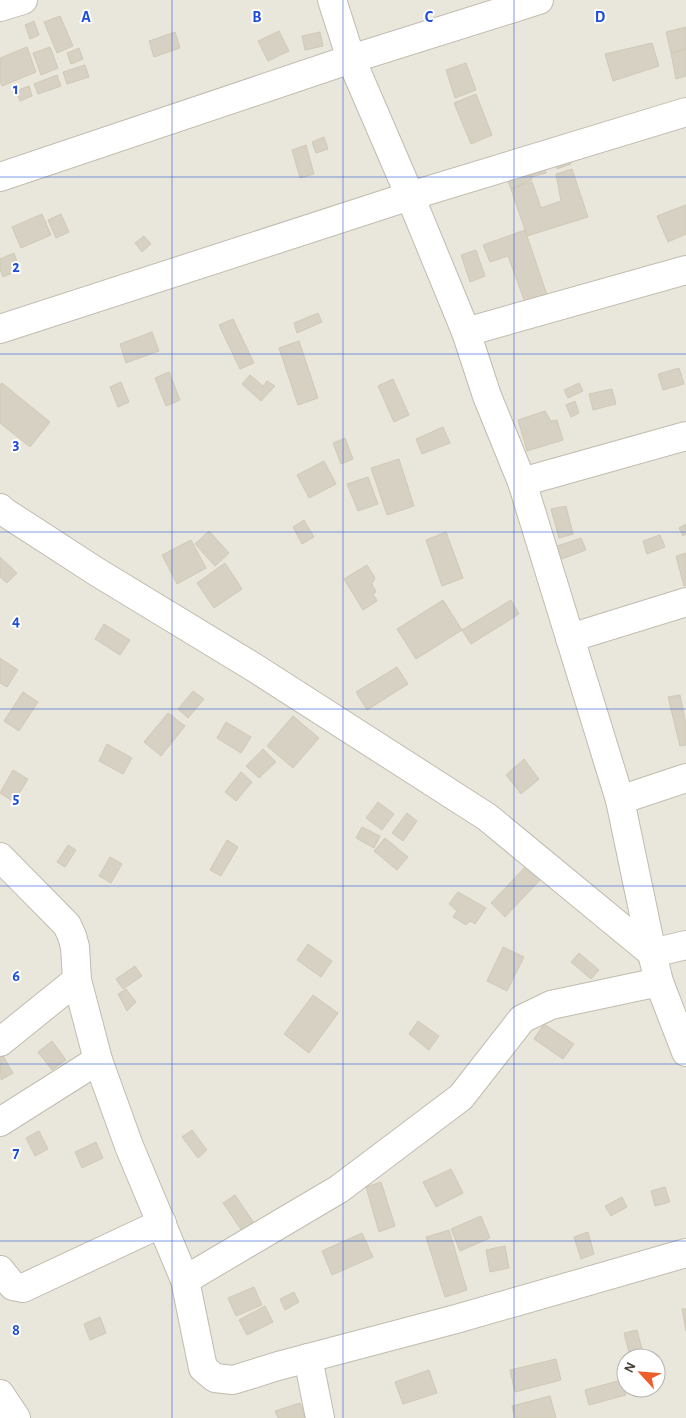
<svg xmlns="http://www.w3.org/2000/svg" width="686" height="1418" viewBox="0 0 686 1418" font-family="'Alegreya Sans',sans-serif">
<style>
.residential{fill:#e9e6db;fill-rule:evenodd}
.building{fill:#d6d1c2;stroke:#d1c9b6}
.lines{fill:none;stroke-linecap:round;stroke-linejoin:round}
.minor-casing{stroke:#c0bcaf;stroke-width:30}
.minor{stroke:#fff;stroke-width:28}
.grid{fill:none;stroke:#1d4ed8;stroke-width:1;stroke-opacity:0.55}
.grid-label{font-size:16px;text-anchor:middle;font-weight:bold;fill:#1d4ed8;stroke:#fff;stroke-width:4;stroke-linejoin:round;paint-order:stroke}
</style>
<rect width="100%" height="100%" fill="#f5f4ec"/>
<!-- residential -->
<path class="residential" d="M 0,0 L 686,0 L 686,1418 L 0,1418 ZM 626,1358 L 656,1358 L 656,1388 L 626,1388 Z"/>
<!-- building -->
<g class="building">
<polygon points="60,16 73,46 57,53 44,22"/>
<polygon points="34,21 39,35 30,39 25,25"/>
<polygon points="686,27 686,49 671,53 666,32"/>
<polygon points="279,31 289,51 268,61 258,41"/>
<polygon points="175,32 180,48 154,57 149,41"/>
<polygon points="320,32 323,46 305,50 302,36"/>
<polygon points="652,43 659,66 613,81 605,54"/>
<polygon points="27,47 36,72 2,86 0,81 0,58"/>
<polygon points="50,47 58,68 41,75 33,53"/>
<polygon points="79,48 83,59 71,64 67,53"/>
<polygon points="686,49 686,76 676,79 671,53"/>
<polygon points="466,63 476,90 455,98 446,70"/>
<polygon points="85,65 89,77 67,84 63,72"/>
<polygon points="57,75 61,86 38,94 34,84"/>
<polygon points="29,86 32,96 20,101 16,91"/>
<polygon points="476,94 492,135 471,144 454,103"/>
<polygon points="324,137 328,149 316,153 312,142"/>
<polygon points="306,145 314,174 300,178 292,150"/>
<polygon points="567,153 571,164 557,169 553,158"/>
<polygon points="543,161 546,173 531,177 528,165"/>
<polygon points="525,162 532,180 511,189 504,171"/>
<polygon points="572,169 588,217 527,236 511,189 532,182 541,208 561,201 556,174"/>
<polygon points="686,205 686,234 668,242 657,216"/>
<polygon points="42,214 51,235 21,248 12,227"/>
<polygon points="61,214 69,232 56,238 48,220"/>
<polygon points="525,230 548,298 526,305 508,256 490,262 483,245"/>
<polygon points="144,236 151,244 142,252 135,243"/>
<polygon points="476,250 485,276 470,282 461,255"/>
<polygon points="14,253 20,270 3,277 0,269 0,259"/>
<polygon points="318,313 322,322 297,333 294,323"/>
<polygon points="233,319 254,363 240,369 219,325"/>
<polygon points="152,332 159,351 126,363 120,344"/>
<polygon points="299,341 318,398 298,405 279,348"/>
<polygon points="679,368 684,384 663,390 658,374"/>
<polygon points="169,372 180,400 166,406 155,378"/>
<polygon points="250,375 263,386 267,381 275,386 261,401 242,384"/>
<polygon points="393,379 409,415 394,422 378,386"/>
<polygon points="121,382 129,402 118,407 110,387"/>
<polygon points="2,383 50,422 30,447 0,423 0,385"/>
<polygon points="579,383 583,391 568,398 564,390"/>
<polygon points="612,389 616,404 593,410 589,394"/>
<polygon points="575,401 579,413 571,417 566,405"/>
<polygon points="545,411 551,421 557,420 563,440 527,451 518,420"/>
<polygon points="443,427 450,443 422,454 416,439"/>
<polygon points="345,438 353,459 341,464 333,443"/>
<polygon points="399,459 414,506 387,515 371,468"/>
<polygon points="324,461 336,484 309,498 297,475"/>
<polygon points="368,477 378,504 358,511 347,484"/>
<polygon points="566,506 573,534 559,538 551,509"/>
<polygon points="304,520 314,537 302,544 293,527"/>
<polygon points="686,524 686,534 683,536 679,528"/>
<polygon points="209,531 229,553 215,566 195,544"/>
<polygon points="446,532 463,578 442,586 426,540"/>
<polygon points="660,535 665,547 647,554 643,541"/>
<polygon points="581,538 586,550 559,560 554,547"/>
<polygon points="191,540 206,568 177,584 162,555"/>
<polygon points="686,553 686,585 684,586 676,556"/>
<polygon points="0,557 17,573 7,583 0,577"/>
<polygon points="225,563 242,589 214,608 197,583"/>
<polygon points="367,565 375,578 372,584 376,592 373,594 377,601 363,610 344,579"/>
<polygon points="443,600 462,630 416,659 397,629"/>
<polygon points="511,600 519,614 471,644 462,630"/>
<polygon points="104,624 130,640 120,655 95,639"/>
<polygon points="0,658 18,670 7,687 0,683"/>
<polygon points="397,667 408,684 367,710 356,692"/>
<polygon points="193,691 204,699 188,718 178,709"/>
<polygon points="23,692 38,702 19,731 4,721"/>
<polygon points="680,695 686,724 686,745 680,746 668,697"/>
<polygon points="168,713 185,726 161,756 144,742"/>
<polygon points="293,716 319,738 293,768 267,746"/>
<polygon points="226,722 251,737 241,753 217,738"/>
<polygon points="107,744 132,758 123,774 99,761"/>
<polygon points="263,749 276,762 259,778 246,766"/>
<polygon points="524,759 539,779 521,794 506,775"/>
<polygon points="13,770 28,779 14,802 0,793"/>
<polygon points="241,772 252,782 236,801 225,792"/>
<polygon points="378,802 394,814 382,830 366,818"/>
<polygon points="407,813 417,821 403,841 392,833"/>
<polygon points="362,827 380,836 374,848 356,838"/>
<polygon points="385,838 408,857 397,870 374,851"/>
<polygon points="227,840 238,847 221,876 210,870"/>
<polygon points="68,845 76,850 65,867 57,862"/>
<polygon points="110,857 122,864 111,883 99,876"/>
<polygon points="528,864 542,878 505,917 491,903"/>
<polygon points="458,892 486,908 475,924 470,921 466,925 453,917 457,911 449,904"/>
<polygon points="308,944 332,961 321,977 297,960"/>
<polygon points="503,947 524,957 507,991 487,981"/>
<polygon points="579,953 599,970 591,979 571,962"/>
<polygon points="135,966 142,976 123,989 116,979"/>
<polygon points="126,989 136,1002 127,1011 118,994"/>
<polygon points="313,995 338,1013 309,1053 284,1034"/>
<polygon points="418,1021 439,1036 429,1050 409,1034"/>
<polygon points="544,1024 574,1044 563,1059 534,1039"/>
<polygon points="52,1041 66,1060 52,1070 38,1052"/>
<polygon points="2,1054 13,1073 1,1080 0,1055"/>
<polygon points="192,1130 207,1150 198,1158 182,1137"/>
<polygon points="39,1131 48,1149 35,1156 26,1138"/>
<polygon points="96,1142 103,1158 82,1168 75,1152"/>
<polygon points="451,1169 463,1193 436,1207 423,1182"/>
<polygon points="381,1182 395,1226 379,1232 366,1187"/>
<polygon points="665,1187 670,1202 655,1206 651,1191"/>
<polygon points="235,1195 254,1223 242,1231 223,1203"/>
<polygon points="622,1197 627,1207 611,1216 605,1206"/>
<polygon points="481,1216 490,1238 460,1251 451,1229"/>
<polygon points="449,1230 467,1290 445,1297 426,1237"/>
<polygon points="588,1232 594,1254 581,1259 574,1237"/>
<polygon points="362,1233 373,1257 332,1275 322,1251"/>
<polygon points="505,1246 509,1268 490,1272 486,1250"/>
<polygon points="254,1287 262,1305 236,1316 228,1298"/>
<polygon points="294,1292 299,1302 285,1310 280,1299"/>
<polygon points="265,1306 273,1322 247,1335 239,1320"/>
<polygon points="682,1309 686,1309 686,1331"/>
<polygon points="100,1317 106,1333 90,1340 84,1324"/>
<polygon points="637,1330 643,1353 630,1356 624,1333"/>
<polygon points="556,1359 561,1380 515,1392 510,1370"/>
<polygon points="429,1370 437,1393 403,1404 395,1382"/>
<polygon points="621,1380 626,1395 589,1405 585,1390"/>
<polygon points="550,1396 556,1418 515,1418 512,1406"/>
<polygon points="300,1403 305,1418 278,1418 275,1411"/>
</g>
<g class="lines">
<!-- minor casing -->
<g class="minor-casing">
<g id="minor">
<polyline points="332,0 351,59 410,196 466,332 487,396 522,482 620,800 652,953 659,982 686,1052"/>
<polyline points="0,7 23,0"/>
<polyline points="0,177 351,59 539,0"/>
<polyline points="0,329 410,196 686,112"/>
<polyline points="466,332 686,270"/>
<polyline points="522,482 686,436"/>
<polyline points="0,508 3,511 97,572 255,668 487,817 652,953 686,945"/>
<polyline points="570,638 686,602"/>
<polyline points="620,800 686,778"/>
<polyline points="0,857 67,925 72,936 75,947 77,980 98,1060 129,1146 185,1280 203,1368 215,1378 233,1380 278,1366 456,1319 686,1253"/>
<polyline points="0,1042 77,980"/>
<polyline points="0,1122 98,1060"/>
<polyline points="0,1270 13,1286 23,1288 162,1223"/>
<polyline points="185,1280 339,1189 461,1097 522,1019 551,1005 659,982"/>
<polyline points="308,1358 320,1418"/>
<polyline points="0,1394 16,1418"/>
</g>
</g>
<!-- minor -->
<use href="#minor" class="minor"/>
</g>
<!-- grid -->
<path class="grid" d="M 172,0 L 172,1418M 343,0 L 343,1418M 514,0 L 514,1418M 0,177 L 686,177M 0,354 L 686,354M 0,532 L 686,532M 0,709 L 686,709M 0,886 L 686,886M 0,1064 L 686,1064M 0,1241 L 686,1241"/>
<g class="grid-label">
<text x="86" y="22">A</text>
<text x="257" y="22">B</text>
<text x="429" y="22">C</text>
<text x="600" y="22">D</text>
<text x="16" y="94">1</text>
<text x="16" y="272">2</text>
<text x="16" y="449">3</text>
<text x="16" y="626">4</text>
<text x="16" y="803">5</text>
<text x="16" y="981">6</text>
<text x="16" y="1158">7</text>
<text x="16" y="1335">8</text>
</g>
<!-- north arrow -->
<g transform="translate(641 1373) rotate(296)"><circle r="24" fill="#ffffff" stroke="#b7b5b0"/>
<path d="M0-4L9 19L0 12L-9 19Z" fill="#ed5e2b"/>
<text y="-8" font-size="14" font-weight="bold" text-anchor="middle" fill="#4a453a">N</text>
</g>
</svg>
